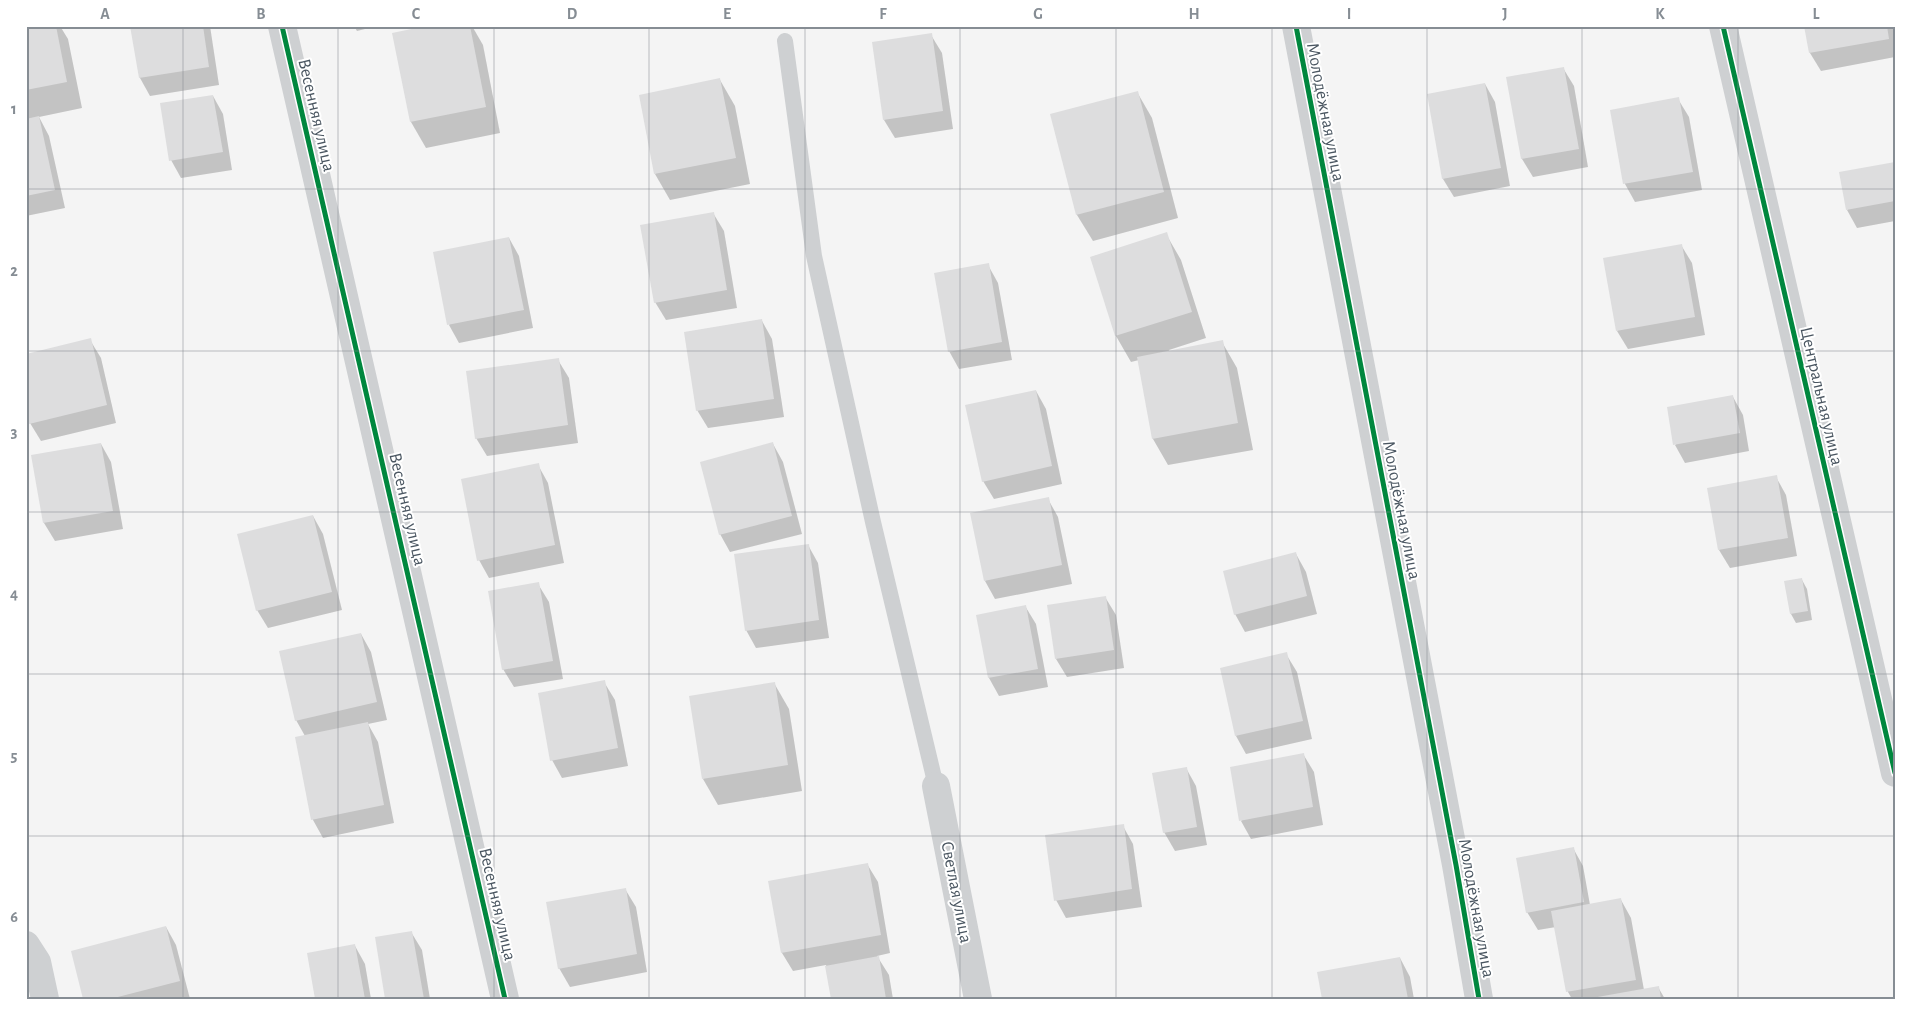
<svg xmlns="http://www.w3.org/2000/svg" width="1921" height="1025" viewBox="0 0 1921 1025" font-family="'Alegreya Sans',sans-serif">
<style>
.shadow{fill:#0003}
.building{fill:#ddddde}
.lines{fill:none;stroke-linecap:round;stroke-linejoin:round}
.service{stroke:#ced0d2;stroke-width:16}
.minor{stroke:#ced0d2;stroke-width:28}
.cycleway-casing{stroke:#fff;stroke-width:8}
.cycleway{stroke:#00873e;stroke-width:5}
.grid{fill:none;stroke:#868d94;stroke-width:1;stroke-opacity:0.55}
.labels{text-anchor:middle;stroke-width:4;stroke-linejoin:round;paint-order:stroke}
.street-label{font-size:18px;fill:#4a5661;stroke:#fff}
.neatline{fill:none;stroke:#868d94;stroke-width:2}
.grid-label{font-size:16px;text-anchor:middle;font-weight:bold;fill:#868d94}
</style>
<rect width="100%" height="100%" fill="#f4f4f4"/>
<!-- shadow -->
<g class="shadow">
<polygon points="26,26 60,26 68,39 82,108 39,117 49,136 65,208 26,216"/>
<polygon points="131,26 210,26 219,85 150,96 140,78"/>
<polygon points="354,26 377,26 357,31"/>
<polygon points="432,26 472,26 483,45 500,133 426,148 411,122 393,34"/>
<polygon points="1806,26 1893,26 1895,57 1821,71 1810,53"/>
<polygon points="931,35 942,53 953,129 895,138 884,120"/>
<polygon points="1563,68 1574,86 1588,167 1533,177 1522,159 1507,78"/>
<polygon points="720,80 735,106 750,184 670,200 655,174"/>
<polygon points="1485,84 1495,102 1510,186 1454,197 1443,179"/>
<polygon points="1137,92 1152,118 1178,218 1093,241 1077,215 1052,115"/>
<polygon points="213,96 223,114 232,170 181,178 171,160"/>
<polygon points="1678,99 1689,117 1702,190 1635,202 1625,184 1612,111"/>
<polygon points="1895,163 1895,221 1857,228 1847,210"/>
<polygon points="713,213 724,231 737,308 666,320 655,302"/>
<polygon points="1166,234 1181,260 1206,338 1169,350 1170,352 1222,342 1237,368 1253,450 1168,465 1153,439 1139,360 1131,362 1116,336 1092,257"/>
<polygon points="509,238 519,256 533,328 459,343 449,325"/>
<polygon points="1681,245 1692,263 1705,335 1628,349 1617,331"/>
<polygon points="988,265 998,283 1012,360 959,369 949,351"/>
<polygon points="762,321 772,339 784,417 708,428 697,410"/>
<polygon points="90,340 101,358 116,423 41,441 30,423"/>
<polygon points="558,360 569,378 578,443 487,456 476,438"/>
<polygon points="1036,391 1046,409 1062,484 994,499 983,481"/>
<polygon points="1733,397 1743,415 1749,451 1685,463 1675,445"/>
<polygon points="101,444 111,462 123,529 55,541 44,523 32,456"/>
<polygon points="773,444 783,462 802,534 730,552 720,534"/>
<polygon points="538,465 548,483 564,563 489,578 479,560"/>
<polygon points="1776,477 1786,495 1797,556 1730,568 1719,550"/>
<polygon points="1048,499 1058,517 1072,584 995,599 985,581"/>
<polygon points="313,516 323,534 342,610 268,628 257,610"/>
<polygon points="808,545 818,563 829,638 756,648 746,630"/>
<polygon points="1296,554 1306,572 1317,614 1245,632 1235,614"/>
<polygon points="1802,580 1807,589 1812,620 1796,623 1791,614"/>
<polygon points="538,584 549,602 563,679 514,687 503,669"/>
<polygon points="1105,597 1116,615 1124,668 1067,677 1056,659"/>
<polygon points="1025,606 1036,624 1048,687 999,696 989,678 977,616"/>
<polygon points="361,634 371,652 387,720 368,724 378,742 394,823 323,838 313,820 297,738 305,736 296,720"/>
<polygon points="1286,654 1297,672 1312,739 1246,754 1236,736"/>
<polygon points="604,682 615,700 628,766 562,778 552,760"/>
<polygon points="774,683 789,709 802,791 718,805 703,779"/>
<polygon points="1303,754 1314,772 1323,825 1251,839 1241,821"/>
<polygon points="1186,768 1196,786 1207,845 1175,851 1164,832"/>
<polygon points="1123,826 1133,844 1142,907 1066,918 1056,900"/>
<polygon points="1573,848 1583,866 1590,905 1621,900 1631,918 1644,990 1658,987 1665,999 1572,999 1568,992 1556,927 1538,930 1527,912"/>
<polygon points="867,864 878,882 890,953 877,956 889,975 893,999 833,999 826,965 793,971 782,953 770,882"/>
<polygon points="625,889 636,907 647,972 570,987 559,968"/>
<polygon points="166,927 176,945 190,999 84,999"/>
<polygon points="411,932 422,950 430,999 387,999"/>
<polygon points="355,946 365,964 371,999 316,999"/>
<polygon points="1400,958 1410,977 1414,999 1323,999"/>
</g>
<!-- building -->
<g class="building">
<polygon points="26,26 56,26 67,82 26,90"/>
<polygon points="130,26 203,26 209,67 139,78"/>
<polygon points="426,26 470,26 486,107 410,122 392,33"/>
<polygon points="1804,26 1887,26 1889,39 1809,53"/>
<polygon points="932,33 943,111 883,120 872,42"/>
<polygon points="1564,67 1579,149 1521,159 1506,77"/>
<polygon points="720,78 736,158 654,174 639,95"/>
<polygon points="1485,83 1501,168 1442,179 1427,94"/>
<polygon points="1138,91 1164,192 1076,215 1050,114"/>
<polygon points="213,95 223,152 169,161 160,103"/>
<polygon points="1679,97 1693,172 1623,184 1610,110"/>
<polygon points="39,116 55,190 26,196 26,119"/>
<polygon points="1895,162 1895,201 1846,210 1839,172"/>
<polygon points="714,212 727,290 654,303 640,225"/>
<polygon points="1167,232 1192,312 1115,336 1090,257"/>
<polygon points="509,237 524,310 447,325 433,252"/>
<polygon points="1682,244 1695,317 1616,331 1603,258"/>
<polygon points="989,263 1002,342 948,352 934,273"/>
<polygon points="762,319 774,399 696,411 684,332"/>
<polygon points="91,338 107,405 29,424 26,411 26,354"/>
<polygon points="1223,340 1238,423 1152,439 1137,357"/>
<polygon points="559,358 568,425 475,439 466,371"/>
<polygon points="1036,390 1052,466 982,482 965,405"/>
<polygon points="1733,395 1740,433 1673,445 1667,407"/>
<polygon points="773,442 792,516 719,535 700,462"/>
<polygon points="101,443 113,511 43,523 31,455"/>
<polygon points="539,463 555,545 477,561 461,479"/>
<polygon points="1777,475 1788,538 1718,550 1707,488"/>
<polygon points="1049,497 1062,565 984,581 970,513"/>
<polygon points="313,515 332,592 256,611 237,534"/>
<polygon points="809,544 819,620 745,631 734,554"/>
<polygon points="1296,552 1307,596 1234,615 1223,571"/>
<polygon points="1802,578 1808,611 1790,614 1784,581"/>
<polygon points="539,582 553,661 502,670 488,591"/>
<polygon points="1106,596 1114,650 1055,659 1047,605"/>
<polygon points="1026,605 1038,669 988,678 976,615"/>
<polygon points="361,633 377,702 295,721 279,651"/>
<polygon points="1287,652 1303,721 1235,736 1220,668"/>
<polygon points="605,680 618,748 550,761 538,693"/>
<polygon points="775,682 788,765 702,779 689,696"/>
<polygon points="368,722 384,805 311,820 295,737"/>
<polygon points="1304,753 1313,807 1239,821 1230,767"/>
<polygon points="1187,767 1197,827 1163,833 1152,773"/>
<polygon points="1124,824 1132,889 1054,901 1045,835"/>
<polygon points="1574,847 1584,902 1526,913 1516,858"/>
<polygon points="868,863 881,935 781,953 768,881"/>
<polygon points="626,888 637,954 558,969 546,902"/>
<polygon points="1621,898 1636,980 1566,992 1551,911"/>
<polygon points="166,926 180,981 110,999 83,999 71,951"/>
<polygon points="412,931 424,999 385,999 375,937"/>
<polygon points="355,944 365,999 315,999 307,953"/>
<polygon points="879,956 886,999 831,999 825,966"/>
<polygon points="1400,957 1408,999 1322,999 1317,972"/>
<polygon points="1659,986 1661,999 1592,999 1592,998"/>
</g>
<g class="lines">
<!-- service -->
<polyline class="service" points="785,41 814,256 873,522 936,786"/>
<!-- minor -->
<g class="minor">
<polyline points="282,26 505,999"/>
<polyline points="1296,26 1456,865 1479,999"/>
<polyline points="1723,26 1895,773"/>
<polyline points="936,786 978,999"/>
<polyline points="26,945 37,962 45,999"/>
</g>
<!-- cycleway casing -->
<g class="cycleway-casing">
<g id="cycleway">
<polyline points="282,26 505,999"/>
<polyline points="1296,26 1456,865 1479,999"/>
<polyline points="1723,26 1895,773"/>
</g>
</g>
<!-- cycleway -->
<use href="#cycleway" class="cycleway"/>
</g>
<!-- grid -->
<path class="grid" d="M 183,26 L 183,999M 338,26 L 338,999M 494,26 L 494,999M 649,26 L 649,999M 805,26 L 805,999M 960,26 L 960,999M 1116,26 L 1116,999M 1272,26 L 1272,999M 1427,26 L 1427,999M 1582,26 L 1582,999M 1738,26 L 1738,999M 26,189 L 1895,189M 26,351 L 1895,351M 26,512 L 1895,512M 26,674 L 1895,674M 26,836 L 1895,836"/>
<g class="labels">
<!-- street labels -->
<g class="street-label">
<text transform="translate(1326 112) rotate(79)" y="6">Молодёжная улица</text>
<text transform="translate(317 115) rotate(77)" y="6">Весенняя улица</text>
<text transform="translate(1822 396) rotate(77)" y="6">Центральная улица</text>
<text transform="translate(408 509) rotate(77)" y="6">Весенняя улица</text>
<text transform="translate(1402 510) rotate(79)" y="6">Молодёжная улица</text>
<text transform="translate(957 892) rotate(79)" y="6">Светлая улица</text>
<text transform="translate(498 904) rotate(77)" y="6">Весенняя улица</text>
<text transform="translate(1477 908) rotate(80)" y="6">Молодёжная улица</text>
</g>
</g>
<!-- border -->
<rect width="1921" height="1025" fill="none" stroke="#ffffff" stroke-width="55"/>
<rect x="28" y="28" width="1866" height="970" class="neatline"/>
<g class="grid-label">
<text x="105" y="19">A</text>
<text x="261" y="19">B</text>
<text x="416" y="19">C</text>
<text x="572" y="19">D</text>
<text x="727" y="19">E</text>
<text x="883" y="19">F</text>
<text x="1038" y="19">G</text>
<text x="1194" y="19">H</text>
<text x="1349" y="19">I</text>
<text x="1505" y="19">J</text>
<text x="1660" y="19">K</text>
<text x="1816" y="19">L</text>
<text x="14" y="114">1</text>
<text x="14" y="276">2</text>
<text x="14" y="437">3</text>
<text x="14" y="599">4</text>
<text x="14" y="761">5</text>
<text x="14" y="922">6</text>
</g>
</svg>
